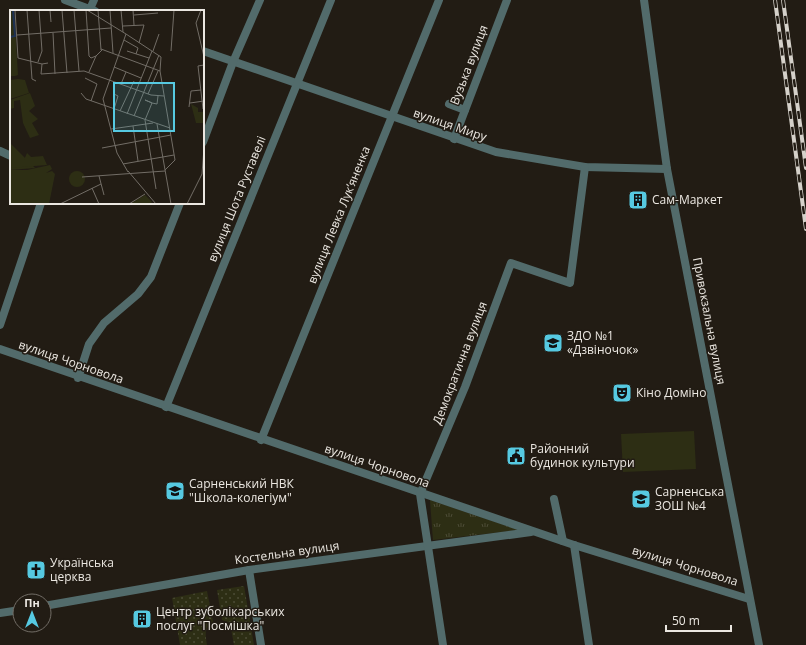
<svg xmlns="http://www.w3.org/2000/svg" width="806" height="645" viewBox="0 0 806 645" font-family="'Open Sans',sans-serif">
<style>
.grass{fill:url(#grass-dots)}
.park{fill:url(#park-tufts)}
.pitch{fill:#2d2e14}
.lines{fill:none;stroke-linecap:round;stroke-linejoin:round}
.street{stroke:#526b6b;stroke-width:8}
.rail-casing{stroke:#d5d1ca;stroke-width:4}
.rail{stroke:#221c14;stroke-width:2.5;stroke-dasharray:8;stroke-linecap:butt}
.labels{text-anchor:middle;stroke-width:3;stroke-linejoin:round;paint-order:stroke}
.street-label{font-size:12px;fill:#ebe7e1;stroke:#221c14}
.poi-label{font-size:12px;fill:#ebe7e1;stroke:#221c14;text-anchor:start}
.inset-river{fill:none;stroke:#1d3154;stroke-width:2}
.inset-road{fill:none;stroke:#726d66;stroke-width:1}
.view{fill:#56c9e1;fill-opacity:0.15;stroke:#56c9e1;stroke-width:2}
.inset-edge{fill:none;stroke:#ebe7e1;stroke-width:2}
</style>
<defs>
<pattern id="grass-dots" width="8" height="8" patternUnits="userSpaceOnUse"><rect width="8" height="8" fill="#2d2e14"/><path d="M2 2h.1M6 6h.1" fill="none" stroke="#4c4c36" stroke-width="1.8" stroke-linecap="round"/></pattern>
<pattern id="park-tufts" width="24" height="20" patternUnits="userSpaceOnUse"><rect width="24" height="20" fill="#2d2e14"/><path d="M3 7l-1-3M5 7V3M7 7l1-3M15 17l-1-3M17 17v-4M19 17l1-3" fill="none" stroke="#4c4c36"/></pattern>
</defs>
<rect width="100%" height="100%" fill="#221c14"/>
<!-- grass -->
<g class="grass">
<polygon points="244,586 254,645 234,645 230,623 222,620 217,590"/>
<path d="M 207,591 L 213,622 C 203,627 206,636 207,645 L 180,645 L 172,598 Z"/>
</g>
<!-- park -->
<polygon class="park" points="430,500 519,530 433,540"/>
<!-- pitch -->
<polygon class="pitch" points="694,431 696,469 623,472 621,434"/>
<g class="lines">
<!-- street -->
<g class="street">
<polyline points="65,0 95,11"/>
<polyline points="644,0 667,169 759,645"/>
<polyline points="90,9 94,0"/>
<polyline points="203,51 496,152 585,167 667,169"/>
<polyline points="449,104 465,110"/>
<polyline points="454,139 507,0"/>
<polyline points="203,142 233,62 260,0"/>
<polyline points="0,151 11,156"/>
<polyline points="0,325 41,203"/>
<polyline points="0,349 574,545 749,599"/>
<polyline points="78,378 89,344 104,323 138,294 151,277 180,203"/>
<polyline points="166,407 331,0"/>
<polyline points="261,440 439,0"/>
<polyline points="554,499 563,541"/>
<polyline points="574,545 589,645"/>
<polyline points="249,570 261,645"/>
<polyline points="44,606 249,570 531,532"/>
<polyline points="0,613 20,610"/>
<polyline points="443,645 420,494 465,387 511,263 570,283 585,167"/>
</g>
<!-- rail casing -->
<g class="rail-casing">
<g id="rail">
<polyline points="775,0 806,229"/>
<polyline points="783,0 806,168"/>
</g>
</g>
<!-- rail -->
<use href="#rail" class="rail"/>
</g>
<!-- icons -->
<defs>
<g id="building-square" transform="scale(1)"><rect x="-9" y="-9" width="18" height="18" rx="4" fill="#56c9e1" stroke="#221c14"/><path d="M-4-6H4V6H1V3H-1V6H-4ZM-2.5-4.3h1.7v1.8h-1.7ZM.8-4.3h1.7v1.8H.8ZM-2.5-1h1.7V.8h-1.7ZM.8-1h1.7V.8H.8Z" fill="#111"/></g>
<g id="school-square" transform="scale(1)"><rect x="-9" y="-9" width="18" height="18" rx="4" fill="#56c9e1" stroke="#221c14"/><path d="M0-5L7-2L0 1L-7-2ZM-4 1L0 2.5L4 1V4Q0 6-4 4Z" fill="#111"/></g>
<g id="theatre-square" transform="scale(1)"><rect x="-9" y="-9" width="18" height="18" rx="4" fill="#56c9e1" stroke="#221c14"/><path d="M-5-5.5Q0-4 5-5.5V0Q5 5 0 6Q-5 5-5 0ZM-3.3-2.5H-1v1.5H-3.3ZM1-2.5H3.3v1.5H1ZM-2.8 1Q0 5.5 2.8 1Z" fill="#111"/></g>
<g id="civic-square" transform="scale(1)"><rect x="-9" y="-9" width="18" height="18" rx="4" fill="#56c9e1" stroke="#221c14"/><path d="M-.6-6.5H3V-4.5H.6V-3L4-1V1h2V6H-6V1h2V-1L-.6-3ZM-1.2 2.5V6h2.4V2.5Z" fill="#111"/></g>
<g id="church-square" transform="scale(1)"><rect x="-9" y="-9" width="18" height="18" rx="4" fill="#56c9e1" stroke="#221c14"/><path d="M-1.2-6h2.4v3.5h3.3v2.4h-3.3V6h-2.4V-.1h-3.3v-2.4h3.3Z" fill="#111"/></g>
</defs>
<g fill-rule="evenodd">
<use href="#building-square" x="638" y="200"/>
<use href="#school-square" x="553" y="343"/>
<use href="#theatre-square" x="622" y="393"/>
<use href="#civic-square" x="516" y="456"/>
<use href="#school-square" x="175" y="491"/>
<use href="#school-square" x="641" y="499"/>
<use href="#church-square" x="36" y="570"/>
<use href="#building-square" x="142" y="619"/>
</g>
<g class="labels">
<!-- street labels -->
<g class="street-label">
<text transform="translate(469 65) rotate(-69)" y="4">Вузька вулиця</text>
<text transform="translate(450 125) rotate(19)" y="4">вулиця Миру</text>
<text transform="translate(237 199) rotate(-68)" y="4">вулиця Шота Руставелі</text>
<text transform="translate(339 215) rotate(-68)" y="4">вулиця Левка Лукʼяненка</text>
<text transform="translate(709 321) rotate(79)" y="4">Привокзальна вулиця</text>
<text transform="translate(71 362) rotate(19)" y="4">вулиця Чорновола</text>
<text transform="translate(460 363) rotate(-69)" y="4">Демократична вулиця</text>
<text transform="translate(377 466) rotate(19)" y="4">вулиця Чорновола</text>
<text transform="translate(287 553) rotate(-8)" y="4">Костельна вулиця</text>
<text transform="translate(685 566) rotate(17)" y="4">вулиця Чорновола</text>
</g>
<!-- poi labels -->
<g class="poi-label">
<text x="652" y="204">Сам-Маркет</text>
<text x="567" y="340">ЗДО №1<tspan x="567" dy="14">«Дзвіночок»</tspan></text>
<text x="636" y="397">Кіно Доміно</text>
<text x="530" y="453">Районний<tspan x="530" dy="14">будинок культури</tspan></text>
<text x="189" y="488">Сарненський НВК<tspan x="189" dy="14">"Школа-колегіум"</tspan></text>
<text x="655" y="496">Сарненська<tspan x="655" dy="14">ЗОШ №4</tspan></text>
<text x="50" y="567">Українська<tspan x="50" dy="14">церква</tspan></text>
<text x="156" y="616">Центр зуболікарських<tspan x="156" dy="14">послуг "Посмішка"</tspan></text>
</g>
</g>
<!-- overview -->
<g transform="translate(10 10)">
<rect width="194" height="194" fill="#221c14"/>
<path d="M 0,133 L 25,158 L 0,160 Z" fill="#2d2e14"/>
<path d="M 0,0 L 4,0 L 8,65 L 5,66 L 0,66 ZM 8,69 L 15,70 L 19,83 L 0,89 L 0,70 ZM 20,83 L 25,96 L 19,101 L 28,109 L 22,113 L 29,125 L 20,128 L 13,113 L 10,90 L 4,91 L 4,98 L 0,99 L 0,90 ZM 17,143 L 21,147 L 33,146 L 37,155 L 0,158 L 1,150 L 14,150 ZM 40,155 L 42,159 L 36,163 L 42,161 L 45,164 L 39,194 L 0,194 L 0,160 L 17,160 Z" fill="#2d2e14"/>
<path d="M 135,185 L 142,192 L 140,194 L 120,194 Z" fill="#2d2e14"/>
<path d="M 181,94 L 188,98 L 188,102 L 193,102 L 193,113 L 186,113 Z" fill="#2d2e14"/>
<path d="M59 169a8 8 0 1 1 16 0a8 8 0 1 1-16 0Z" fill="#2d2e14"/>
<path class="inset-river" d="M 0,27 L 5,26 L 3,0"/>
<path class="inset-road" d="M 5,0 L 8,48 L 32,54M 17,0 L 22,69 L 26,71M 40,0 L 41,12M 52,0 L 57,63M 64,0 L 69,61M 76,0 L 79,46 L 81,48 L 86,46M 77,0 L 116,24 L 93,89 L 107,143 L 118,162M 88,0 L 91,40M 100,0 L 103,43M 111,0 L 113,22M 123,0 L 124,15M 191,0 L 186,13 L 194,47M 124,5 L 148,3M 113,16 L 134,15 L 129,33M 43,23 L 45,64M 116,24 L 151,47 L 150,61 L 165,150 L 155,160M 7,25 L 101,18M 114,30 L 128,38 L 126,44M 91,39 L 150,61M 117,41 L 139,48M 143,41 L 149,24M 161,41 L 164,0M 28,52 L 32,41 L 29,0M 38,53 L 32,54 L 31,64 L 74,61 L 141,85 L 154,86M 104,57 L 131,68M 79,62 L 86,46 L 92,40M 75,68 L 87,74 L 81,91M 111,74 L 116,62M 71,83 L 76,89 L 160,118M 138,84 L 148,61M 135,90 L 142,93 L 140,92 ZM 180,93 L 194,91M 179,97 L 181,81 L 191,80M 104,99 L 108,86 L 104,84M 193,99 L 188,56 L 194,55M 110,101 L 124,71M 117,104 L 142,41M 124,106 L 149,45M 147,114 L 161,194M 123,116 L 128,151M 101,119 L 143,113M 92,138 L 161,125M 113,154 L 164,145M 118,161 L 146,194M 89,166 L 94,185M 72,167 L 155,161M 82,178 L 89,194M 146,179 L 135,110 L 142,93 L 147,94 L 148,86M 50,194 L 91,174M 119,194 L 135,184M 177,194 L 192,164 L 194,138"/>
<path class="view" d="M 104,73 L 164,73 L 164,121 L 104,121 Z"/>
<rect width="194" height="194" class="inset-edge"/>
</g>
<!-- north arrow -->
<g transform="translate(32 613)"><circle r="19" fill="#221c14" stroke="#726d66"/>
<path d="M0-3L7 15L0 10L-7 15Z" fill="#56c9e1"/>
<text y="-6" font-size="11" font-weight="bold" text-anchor="middle" fill="#ebe7e1">Пн</text>
</g>
<!-- scale -->
<path d="M666 625v6h65v-6" fill="none" stroke="#ebe7e1" stroke-width="2"/>
<text x="672" y="625" font-size="12" fill="#ebe7e1" stroke="#221c14" stroke-width="3" paint-order="stroke">50 m</text>
</svg>
